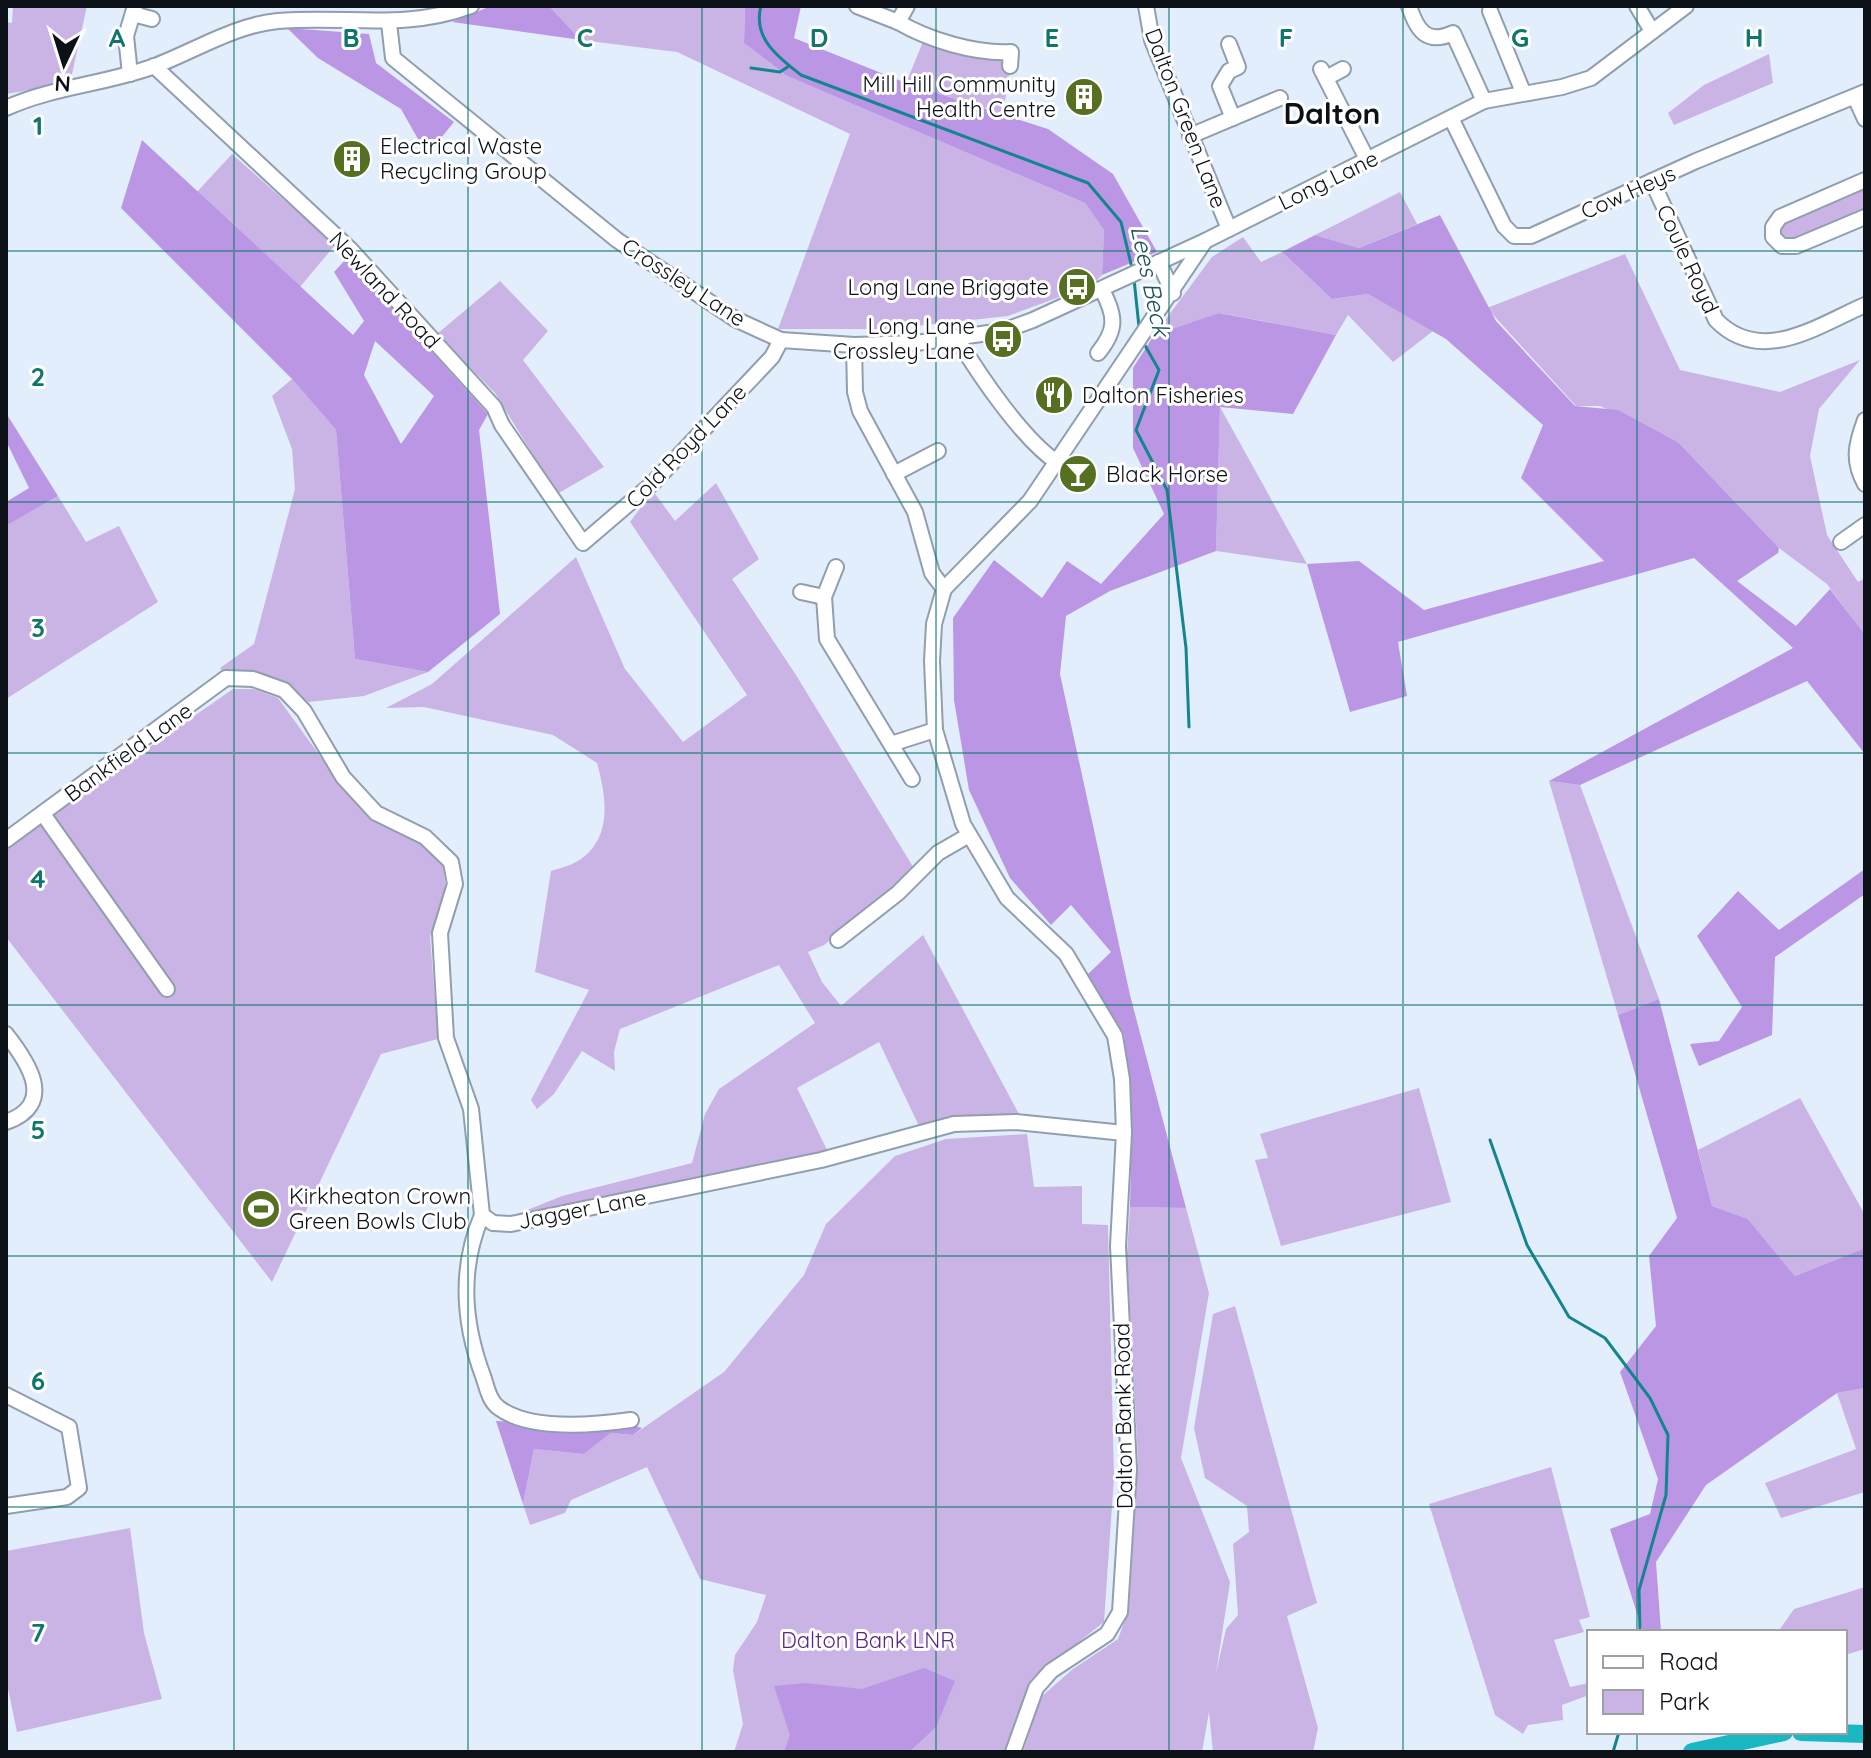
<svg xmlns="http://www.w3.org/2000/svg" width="1871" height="1758" viewBox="0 0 1871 1758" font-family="Quicksand,sans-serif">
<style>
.green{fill:#cab3e5}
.forest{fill:#bb96e5;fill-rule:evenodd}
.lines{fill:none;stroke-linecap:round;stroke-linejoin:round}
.stream{stroke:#14858e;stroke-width:3}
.river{stroke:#18b7c1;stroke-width:18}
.minor-casing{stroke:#919eae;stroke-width:18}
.minor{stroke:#fff;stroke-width:14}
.grid{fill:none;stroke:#0f766e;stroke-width:2;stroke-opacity:0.55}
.labels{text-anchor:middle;stroke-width:6;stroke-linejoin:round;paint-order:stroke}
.poi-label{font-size:22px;fill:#0c1117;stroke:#fff;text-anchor:start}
.street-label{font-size:22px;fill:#0c1117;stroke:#fff}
.park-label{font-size:22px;fill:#592783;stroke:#fff}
.water-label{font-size:24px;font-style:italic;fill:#1c565a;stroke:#fff}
.district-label{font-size:30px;font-weight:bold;fill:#0c1117;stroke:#fff}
.grid-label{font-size:26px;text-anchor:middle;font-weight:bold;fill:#0f766e;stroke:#fff;stroke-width:6;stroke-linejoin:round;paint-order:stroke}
</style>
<rect width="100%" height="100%" fill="#e3eefd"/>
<!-- green -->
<g class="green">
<polygon points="13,6 87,6 70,83 6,94 6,22 12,23"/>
<polygon points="549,6 745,6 744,43 787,76 1085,203 1104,230 1102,275 1092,285 1008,316 888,329 778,329 850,134 677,52 581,40"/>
<polygon points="925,37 1001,55 1010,69 1003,114 906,83"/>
<polygon points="1769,54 1773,83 1674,125 1668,113 1704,85"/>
<polygon points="232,154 335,245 300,287 196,193"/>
<polygon points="1865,188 1865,213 1784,243 1777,231 1782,224"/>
<polygon points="1400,192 1417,224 1359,248 1315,235"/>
<polygon points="1243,237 1261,262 1282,252 1332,299 1368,294 1433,331 1393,362 1348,315 1336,335 1220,313 1154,335 1212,257"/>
<polygon points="1625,254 1680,370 1780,392 1860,360 1819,409 1810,456 1827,535 1858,582 1865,578 1865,636 1827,584 1779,548 1679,443 1600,406 1576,406 1487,308"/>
<polygon points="500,281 548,331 523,360 604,467 557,494 495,393 437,334"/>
<path d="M 292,379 L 336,430 L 355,659 L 428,672 L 364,696 L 308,702 C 281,674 261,673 223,672 L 220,668 L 254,644 L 295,489 L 292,449 L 272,396 Z"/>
<polygon points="1220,407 1307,564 1216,551"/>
<path d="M 716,483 L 759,559 L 732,579 L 796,675 L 915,870 L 824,945 L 808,952 L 822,982 L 841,1006 L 923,935 L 1020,1116 L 919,1126 L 879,1042 L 797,1088 L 828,1152 L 510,1217 L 562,1196 L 692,1163 L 705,1114 L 719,1089 L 815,1023 L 779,965 L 620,1029 L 614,1052 L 615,1071 L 582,1051 L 554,1094 L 537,1109 L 531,1100 L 589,990 L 535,972 L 551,871 C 560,868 573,865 581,859 C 613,836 606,796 597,763 L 553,735 L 424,707 L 386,708 L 432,684 L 576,557 L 625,669 L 683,742 L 747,695 L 630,522 L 653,491 L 675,521 Z"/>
<polygon points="58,496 86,542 119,526 158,602 6,699 6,526"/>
<polygon points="233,689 253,689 278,698 336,778 374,821 426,845 443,866 446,890 430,937 438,1039 381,1054 272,1282 6,937 6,847"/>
<polygon points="1549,781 1580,785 1659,999 1618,1015"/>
<polygon points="1419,1088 1451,1202 1281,1246 1255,1160 1268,1158 1260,1134"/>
<polygon points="1800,1098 1865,1215 1865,1248 1795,1276 1748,1219 1712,1206 1698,1150"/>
<polygon points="1027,1134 1034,1187 1082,1186 1082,1224 1108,1225 1114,1477 1104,1622 1031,1680 1004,1752 734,1752 743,1724 733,1670 735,1655 757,1622 766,1595 700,1579 647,1467 571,1500 565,1513 530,1525 523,1504 534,1449 584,1454 611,1433 633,1435 724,1372 804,1275 826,1224 895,1156 946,1139"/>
<polygon points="1130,1207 1186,1208 1209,1293 1181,1458 1230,1582 1216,1673 1226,1629 1238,1615 1233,1544 1249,1532 1247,1506 1205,1478 1194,1428 1213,1314 1235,1306 1317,1603 1287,1616 1318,1728 1313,1752 1213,1752 1209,1712 1202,1752 1023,1752 1041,1697 1073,1669 1118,1639 1129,1609 1138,1460 1127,1254"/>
<polygon points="1865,1388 1865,1492 1781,1518 1765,1483 1856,1449 1837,1393"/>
<polygon points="1551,1467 1590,1617 1579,1620 1584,1632 1554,1640 1570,1687 1589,1683 1589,1695 1562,1705 1563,1720 1528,1725 1523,1734 1495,1715 1429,1504"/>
<polygon points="130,1528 144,1633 162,1699 17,1732 6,1679 6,1551"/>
<polygon points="1865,1587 1865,1649 1845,1655 1845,1632 1774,1632 1780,1629 1794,1609"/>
</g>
<!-- forest -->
<g class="forest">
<polygon points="491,6 549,6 581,40 452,22"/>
<polygon points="745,6 801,6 794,38 906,83 1048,129 1113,174 1157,252 1102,275 1104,230 1085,203 787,76 744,43"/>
<polygon points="287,28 369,34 376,63 454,122 427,155 401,109 318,58"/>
<path d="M 142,140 L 353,335 L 364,321 L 334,272 L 347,258 L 488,414 L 479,430 L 500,614 L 428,672 L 355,659 L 336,430 L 292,379 L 121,208 ZM 375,341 L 434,396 L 401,444 L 364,375 Z"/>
<polygon points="1440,215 1496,321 1575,406 1618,410 1679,443 1779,548 1778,553 1737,581 1796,626 1830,589 1865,635 1865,754 1807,681 1580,785 1549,781 1793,648 1694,558 1398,642 1407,696 1350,712 1307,564 1359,561 1424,610 1604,561 1521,478 1543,425 1446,339 1368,294 1332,299 1282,252 1315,235 1359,248"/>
<polygon points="1219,313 1336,335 1293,414 1220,407 1216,551 1110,591 1066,616 1060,674 1130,995 1186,1208 1130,1207 1132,1116 1124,1034 1087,975 1111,952 1071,905 1051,925 1010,878 969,790 954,700 953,618 994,560 1042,598 1067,561 1101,584 1164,514 1133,448 1133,368 1154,335"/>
<polygon points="6,413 58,496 6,526 6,502 29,488 6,441"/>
<polygon points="1865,869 1865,894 1775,957 1772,1035 1699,1066 1690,1044 1719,1041 1742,1007 1697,936 1738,891 1779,930"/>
<polygon points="1659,999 1712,1206 1748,1219 1795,1276 1865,1248 1865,1388 1837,1393 1706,1485 1656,1562 1661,1632 1643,1632 1610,1529 1650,1514 1658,1479 1620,1372 1656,1326 1649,1256 1677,1218 1618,1015"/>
<polygon points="496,1421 526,1422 553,1433 627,1423 642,1428 633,1435 611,1433 584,1454 534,1449 523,1504"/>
<polygon points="924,1668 955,1681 936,1727 909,1752 784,1752 790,1735 774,1686 806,1683 862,1689"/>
</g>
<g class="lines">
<!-- stream -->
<g class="stream">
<path d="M 761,6 C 752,38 779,58 801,75 L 1088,183 L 1121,222 L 1132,268"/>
<polyline points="751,68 780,72 789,66"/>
<polyline points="1134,279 1139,327"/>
<polyline points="1143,342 1159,370 1136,430 1167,490 1186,648 1189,727"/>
<polyline points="1490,1140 1527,1245 1569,1317 1605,1338 1650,1398 1668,1435 1666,1495 1639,1590 1640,1632"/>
<polyline points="1613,1752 1619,1732"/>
</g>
<!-- river -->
<g class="river">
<polyline points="1801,1732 1865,1734"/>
<polyline points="1692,1752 1784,1732"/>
</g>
<!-- minor casing -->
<g class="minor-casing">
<g id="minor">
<polyline points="857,6 898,22"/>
<path d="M 907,6 L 898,22 C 929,40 975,54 1011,52 L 1010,66"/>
<polyline points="1146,6 1152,40 1229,229"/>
<path d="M 1409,6 C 1417,31 1427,45 1453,33 L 1484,101"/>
<polyline points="1637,6 1652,31"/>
<polyline points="1490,11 1523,92"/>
<polyline points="133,14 152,19"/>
<polyline points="389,23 393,58 617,240 735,319 781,340 854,345 916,343 1003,331 1033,320 1205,241 1484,101 1562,87 1591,78 1686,6"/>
<polyline points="1229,44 1238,67 1229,71 1220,86 1233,118"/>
<polyline points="154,66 350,249 494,407 502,425 583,543 653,483 772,357 781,340"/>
<polyline points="1321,69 1368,161"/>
<polyline points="130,74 126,36 135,6"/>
<polyline points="1326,78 1343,69"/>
<polyline points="1855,97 1865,119"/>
<path d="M 6,108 C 52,87 105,84 152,67 C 193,52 234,25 278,21 C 347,15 403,31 471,6"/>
<polyline points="1452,120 1504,226 1514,236 1531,236 1696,161 1865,92"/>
<polyline points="1190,136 1280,98"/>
<polyline points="1865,180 1780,217 1773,227 1773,237 1782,246 1796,246 1865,217"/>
<path d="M 1652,181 L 1716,320 C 1761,366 1817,326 1865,305"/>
<polyline points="1159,262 1173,293"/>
<path d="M 958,340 C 980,376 1023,440 1058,463"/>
<polyline points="854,345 855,392 860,411 915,512 932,573 944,589"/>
<path d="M 1098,353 C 1117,330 1116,316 1102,290"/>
<path d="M 1865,420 C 1856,444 1852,461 1865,484"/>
<polyline points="894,474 938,451"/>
<polyline points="1841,542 1865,525"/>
<polyline points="836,567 824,597 827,639 912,779"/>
<polyline points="801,592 824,597"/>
<polyline points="891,744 935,730"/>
<polyline points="43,814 167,989"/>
<polyline points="6,840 226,678 253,679 284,690 304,711 343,777 376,813 425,837 451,862 455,884 440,933 446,1038 471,1109 482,1215 493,1223 511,1224 821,1160 954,1124 1016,1122 1124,1133"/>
<polyline points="838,940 898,893 938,853 969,835"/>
<path d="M 6,1034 C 28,1062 57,1104 6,1122"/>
<path d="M 482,1215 C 459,1269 463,1322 483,1376 C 487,1387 489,1401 499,1408 C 530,1431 595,1425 631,1420"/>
<polyline points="6,1395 69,1427 79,1488 67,1497 6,1506"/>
<polyline points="1013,1752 1036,1688 1051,1671 1107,1634 1120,1612 1129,1469 1118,1246 1124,1133 1122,1079 1115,1036 1066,954 1007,898 963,824 935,730 932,661 934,624 944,589 1030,501 1205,241"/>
</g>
</g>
<!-- minor -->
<use href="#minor" class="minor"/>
</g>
<!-- grid -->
<path class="grid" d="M 234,6 L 234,1752M 468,6 L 468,1752M 702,6 L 702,1752M 936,6 L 936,1752M 1169,6 L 1169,1752M 1403,6 L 1403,1752M 1637,6 L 1637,1632M 6,251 L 1865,251M 6,502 L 1865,502M 6,753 L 1865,753M 6,1005 L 1865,1005M 6,1256 L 1865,1256M 6,1507 L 1865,1507M 1637,1732 L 1637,1752"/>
<!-- icons -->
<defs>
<g id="building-disc" transform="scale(2)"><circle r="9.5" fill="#566f21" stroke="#fff"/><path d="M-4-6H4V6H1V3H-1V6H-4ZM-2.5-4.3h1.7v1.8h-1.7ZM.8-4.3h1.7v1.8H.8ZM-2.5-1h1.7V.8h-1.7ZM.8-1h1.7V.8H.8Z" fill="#fff"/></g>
<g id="bus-disc" transform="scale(2)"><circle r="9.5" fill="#566f21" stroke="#fff"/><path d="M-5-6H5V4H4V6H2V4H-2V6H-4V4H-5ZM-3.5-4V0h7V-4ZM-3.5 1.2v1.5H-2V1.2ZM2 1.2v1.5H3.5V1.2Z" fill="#fff"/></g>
<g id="restaurant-disc" transform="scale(2)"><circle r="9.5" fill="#566f21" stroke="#fff"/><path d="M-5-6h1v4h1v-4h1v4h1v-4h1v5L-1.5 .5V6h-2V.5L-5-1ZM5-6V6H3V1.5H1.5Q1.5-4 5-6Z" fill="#fff"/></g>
<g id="bar-disc" transform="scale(2)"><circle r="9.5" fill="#566f21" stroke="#fff"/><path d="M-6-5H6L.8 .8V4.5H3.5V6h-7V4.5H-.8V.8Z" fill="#fff"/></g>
<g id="stadium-disc" transform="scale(2)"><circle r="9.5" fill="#566f21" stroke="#fff"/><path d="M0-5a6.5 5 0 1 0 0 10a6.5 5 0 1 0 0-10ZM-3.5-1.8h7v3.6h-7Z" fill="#fff"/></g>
</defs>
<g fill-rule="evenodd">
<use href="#building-disc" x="1084" y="97"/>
<use href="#building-disc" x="352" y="159"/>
<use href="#bus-disc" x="1077" y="287"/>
<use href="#bus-disc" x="1003" y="339"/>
<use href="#restaurant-disc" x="1054" y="395"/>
<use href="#bar-disc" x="1078" y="474"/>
<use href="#stadium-disc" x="261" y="1209"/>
</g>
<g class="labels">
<!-- poi labels -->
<g class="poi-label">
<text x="1056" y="92" text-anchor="end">Mill Hill Community<tspan x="1056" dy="25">Health Centre</tspan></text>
<text x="380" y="154">Electrical Waste<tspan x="380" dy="25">Recycling Group</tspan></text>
<text x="1049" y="295" text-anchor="end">Long Lane Briggate</text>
<text x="975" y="334" text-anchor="end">Long Lane<tspan x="975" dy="25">Crossley Lane</tspan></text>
<text x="1082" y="403">Dalton Fisheries</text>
<text x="1106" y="482">Black Horse</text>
<text x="289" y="1204">Kirkheaton Crown<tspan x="289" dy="25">Green Bowls Club</tspan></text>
</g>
<!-- street labels -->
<g class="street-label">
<text transform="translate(1186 118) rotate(69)" y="8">Dalton Green Lane</text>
<text transform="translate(1328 180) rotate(-26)" y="8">Long Lane</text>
<text transform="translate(1628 192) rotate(-24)" y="8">Cow Heys</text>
<text transform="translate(1688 259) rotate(65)" y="8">Coule Royd</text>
<text transform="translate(684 282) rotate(33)" y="8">Crossley Lane</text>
<text transform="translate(385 290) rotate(47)" y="8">Newland Road</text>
<text transform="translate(686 446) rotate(-46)" y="8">Cold Royd Lane</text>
<text transform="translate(128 752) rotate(-36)" y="8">Bankfield Lane</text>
<text transform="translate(582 1209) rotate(-11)" y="8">Jagger Lane</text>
<text transform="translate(1123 1416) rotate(-91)" y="8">Dalton Bank Road</text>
</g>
<!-- park labels -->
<g class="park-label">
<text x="868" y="1648">Dalton Bank LNR</text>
</g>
<!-- water labels -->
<g class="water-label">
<text transform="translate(1150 281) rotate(78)" y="8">Lees Beck</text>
</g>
<!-- district labels -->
<g class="district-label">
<text x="1332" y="124">Dalton</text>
</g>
</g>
<g class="grid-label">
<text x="117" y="47">A</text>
<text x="351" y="47">B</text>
<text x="585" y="47">C</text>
<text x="819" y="47">D</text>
<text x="1052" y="47">E</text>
<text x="1286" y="47">F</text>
<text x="1520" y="47">G</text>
<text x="1754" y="47">H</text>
<text x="38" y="135">1</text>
<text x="38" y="386">2</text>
<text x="38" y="637">3</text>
<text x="38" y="888">4</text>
<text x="38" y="1139">5</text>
<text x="38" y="1390">6</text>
<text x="38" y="1642">7</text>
</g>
<!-- border -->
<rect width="1871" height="1758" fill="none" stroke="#0c1117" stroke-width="16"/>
<!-- legend -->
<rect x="1587" y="1630" width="260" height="104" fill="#ffffff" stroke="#9ea0a2" stroke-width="2"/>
<rect x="1603" y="1656" width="40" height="12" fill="#ffffff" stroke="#9ea0a2" stroke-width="2"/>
<text x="1659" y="1670" font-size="24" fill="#0c1117">Road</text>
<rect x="1603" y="1690" width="40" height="24" fill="#cab3e5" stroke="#9ea0a2" stroke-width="2"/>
<text x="1659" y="1710" font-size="24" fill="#0c1117">Park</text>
<!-- north arrow -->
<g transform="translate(64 64) rotate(184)" stroke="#ffffff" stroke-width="6" paint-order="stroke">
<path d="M0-6L14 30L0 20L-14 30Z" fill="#0c1117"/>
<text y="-12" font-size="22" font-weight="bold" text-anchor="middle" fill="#0c1117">N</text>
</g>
</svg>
